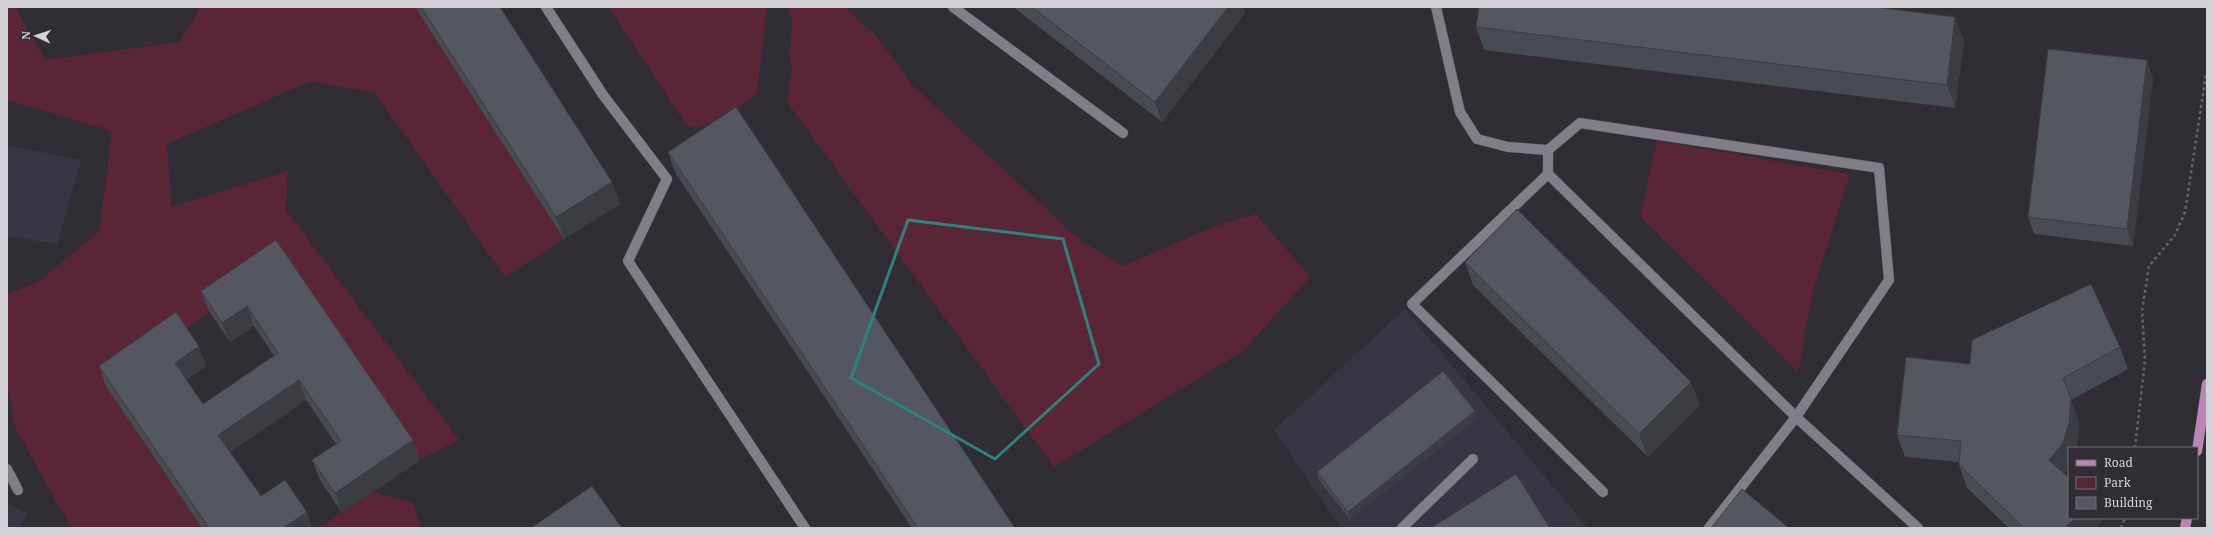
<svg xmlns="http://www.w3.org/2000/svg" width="2214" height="535" viewBox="0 0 2214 535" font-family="'Noto Serif',serif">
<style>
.built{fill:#3a3543}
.green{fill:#5a2637}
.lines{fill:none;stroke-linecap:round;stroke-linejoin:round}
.minor-casing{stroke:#4d4b50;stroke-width:11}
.major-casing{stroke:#4d4b50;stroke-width:11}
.path{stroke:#65626a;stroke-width:2.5;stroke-dasharray:3 3;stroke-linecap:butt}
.minor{stroke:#827e87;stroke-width:10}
.major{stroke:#bb86b6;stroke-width:10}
.wall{fill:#484b52}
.shaded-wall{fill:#3b3d42}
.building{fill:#54575f;stroke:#3b3d42}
.marked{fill:none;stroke:#2d847e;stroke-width:3;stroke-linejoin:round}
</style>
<rect width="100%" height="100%" fill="#302d35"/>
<!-- built -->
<g class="built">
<polygon points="7,145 81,160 57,244 7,236"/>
<polygon points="1405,309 1588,528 1341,528 1274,430"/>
<polygon points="7,503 27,513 20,528 7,528"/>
</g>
<!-- green -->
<g class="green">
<polygon points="7,7 15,7 45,60 180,42 200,7 415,7 564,239 505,277 375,93 311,81 167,144 171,207 288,171 286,210 459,440 420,460 284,260 106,385 202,528 71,528 15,427 7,386 7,294 38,282 99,232 112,131 7,100"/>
<polygon points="609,7 767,7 757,93 727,117 698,128 686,125"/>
<polygon points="789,7 845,7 877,37 913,86 1081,241 1123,266 1215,226 1256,214 1310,277 1243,351 1054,467 787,102 792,72 790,53 792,23"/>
<polygon points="1657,141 1850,174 1813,291 1798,372 1640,216"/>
<polygon points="374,492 413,503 421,528 318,528"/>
</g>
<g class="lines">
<!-- minor casing -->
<g class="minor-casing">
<g id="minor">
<polyline points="546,7 603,95 667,179 628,261 805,528"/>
<polyline points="953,7 1123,133"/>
<polyline points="1436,7 1460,112 1477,139 1508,147 1548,150"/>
<polyline points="1548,174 1412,304 1603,492"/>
<polyline points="7,469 18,490"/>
<polyline points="1402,528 1473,459"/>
<polyline points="1709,528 1796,417 1889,280 1879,168 1580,123 1548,150 1548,174 1796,417 1918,528"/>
</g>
</g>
<!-- major casing -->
<g class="major-casing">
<g id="major">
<polyline points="2197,451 2207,384"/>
<polyline points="2185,528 2187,518"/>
</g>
</g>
<!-- path -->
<g class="path">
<polyline points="2135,448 2145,360 2142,310 2149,266 2175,235 2185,212 2206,75"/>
<polyline points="2121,528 2125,518"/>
</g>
<!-- minor -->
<use href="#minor" class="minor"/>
<!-- major -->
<use href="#major" class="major"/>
</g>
<!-- wall -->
<g class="wall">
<polygon points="415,7 500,7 612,182 620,204 564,239"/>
<polygon points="1013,7 1243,7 1245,13 1162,122"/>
<polygon points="1476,27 1964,40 1955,108 1484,50"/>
<polygon points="2153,78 2133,246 2034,234 2028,217"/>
<polygon points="668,152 1015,528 912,528 676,174"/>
<polygon points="276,240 420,460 342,513 320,480 312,460 336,444 306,400 230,452 261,496 312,528 202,528 106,386 99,366 206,366 186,380 203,404 274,356 254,326 230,342 209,311 201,291"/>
<polygon points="1465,262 1700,405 1648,457 1473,285"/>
<polygon points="2120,347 2128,369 2071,400 2079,422 2077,446 2069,448 2069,468 2064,473 2101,522 2095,528 2009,528 1967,488 1959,465 1959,462 1905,457 1897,435 1970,364"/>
<polygon points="1477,419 1350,519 1319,480 1317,472"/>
</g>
<!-- shaded-wall -->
<g class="shaded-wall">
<polygon points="1228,7 1243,7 1245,13 1162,122 1155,102"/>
<polygon points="1955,17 1964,40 1955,108 1947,85"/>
<polygon points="2147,60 2153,78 2133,246 2127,229"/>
<polygon points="612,182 620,204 564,239 556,217"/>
<polygon points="247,306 254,326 230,342 222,323"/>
<polygon points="199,346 206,366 182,383 175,363"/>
<polygon points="2063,378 2079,422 2077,446 2077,448 2069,448 2069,468 2057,482 2049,460"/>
<polygon points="299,380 306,400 226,455 218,435"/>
<polygon points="1691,382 1700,405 1648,457 1639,434"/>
<polygon points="1475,411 1477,419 1350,519 1348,512"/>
<polygon points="413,440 420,460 342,513 335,493"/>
<polygon points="307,512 312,528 283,528"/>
<polygon points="2075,518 2100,518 2101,522 2095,528 2065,528"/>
</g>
<!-- building -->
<g class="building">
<polygon points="421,7 500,7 612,182 556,217"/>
<polygon points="1032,7 1228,7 1155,102"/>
<polygon points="1479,7 1875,7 1955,17 1947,85 1476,27"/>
<polygon points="2048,49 2147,60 2127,229 2028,217"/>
<polygon points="736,107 1015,528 918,528 668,152"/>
<polygon points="1517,209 1691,382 1639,434 1465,262"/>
<polygon points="276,240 413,440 335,493 312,460 341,441 299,380 218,435 261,496 285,480 307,512 283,528 209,528 99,366 176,312 199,346 175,363 203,404 278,353 247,306 222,323 201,291"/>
<polygon points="2091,284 2120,347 2063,378 2071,399 2069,423 2063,443 2049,460 2069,478 2069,518 2075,518 2065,528 2024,528 1959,465 1961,441 1897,435 1906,357 1970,364 1972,340"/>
<polygon points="1443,371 1475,411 1348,512 1317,472"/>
<polygon points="1516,474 1550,528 1431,528"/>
<polygon points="592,486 622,528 531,528"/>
<polygon points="1742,489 1789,528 1711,528"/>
</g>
<!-- marked area -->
<path class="marked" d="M 908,220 L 1063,239 L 1099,364 L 995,459 L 851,378 Z"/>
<!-- border -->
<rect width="2214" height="535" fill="none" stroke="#d4d2d7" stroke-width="16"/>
<!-- legend -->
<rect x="2068" y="447" width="130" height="72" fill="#302d35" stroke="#726f76"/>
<rect x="2076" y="460" width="20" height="6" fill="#bb86b6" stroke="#726f76"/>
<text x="2104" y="467" font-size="12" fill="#d4d2d7">Road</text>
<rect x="2076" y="477" width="20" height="12" fill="#5a2637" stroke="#726f76"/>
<text x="2104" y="487" font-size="12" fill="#d4d2d7">Park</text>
<rect x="2076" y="497" width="20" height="12" fill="#54575f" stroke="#726f76"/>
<text x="2104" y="507" font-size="12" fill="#d4d2d7">Building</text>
<!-- north arrow -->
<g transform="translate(36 36) rotate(273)" stroke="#302d35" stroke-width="3" paint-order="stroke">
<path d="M0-3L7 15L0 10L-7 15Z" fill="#d4d2d7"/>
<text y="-6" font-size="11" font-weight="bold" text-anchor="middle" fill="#d4d2d7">N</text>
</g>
</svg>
